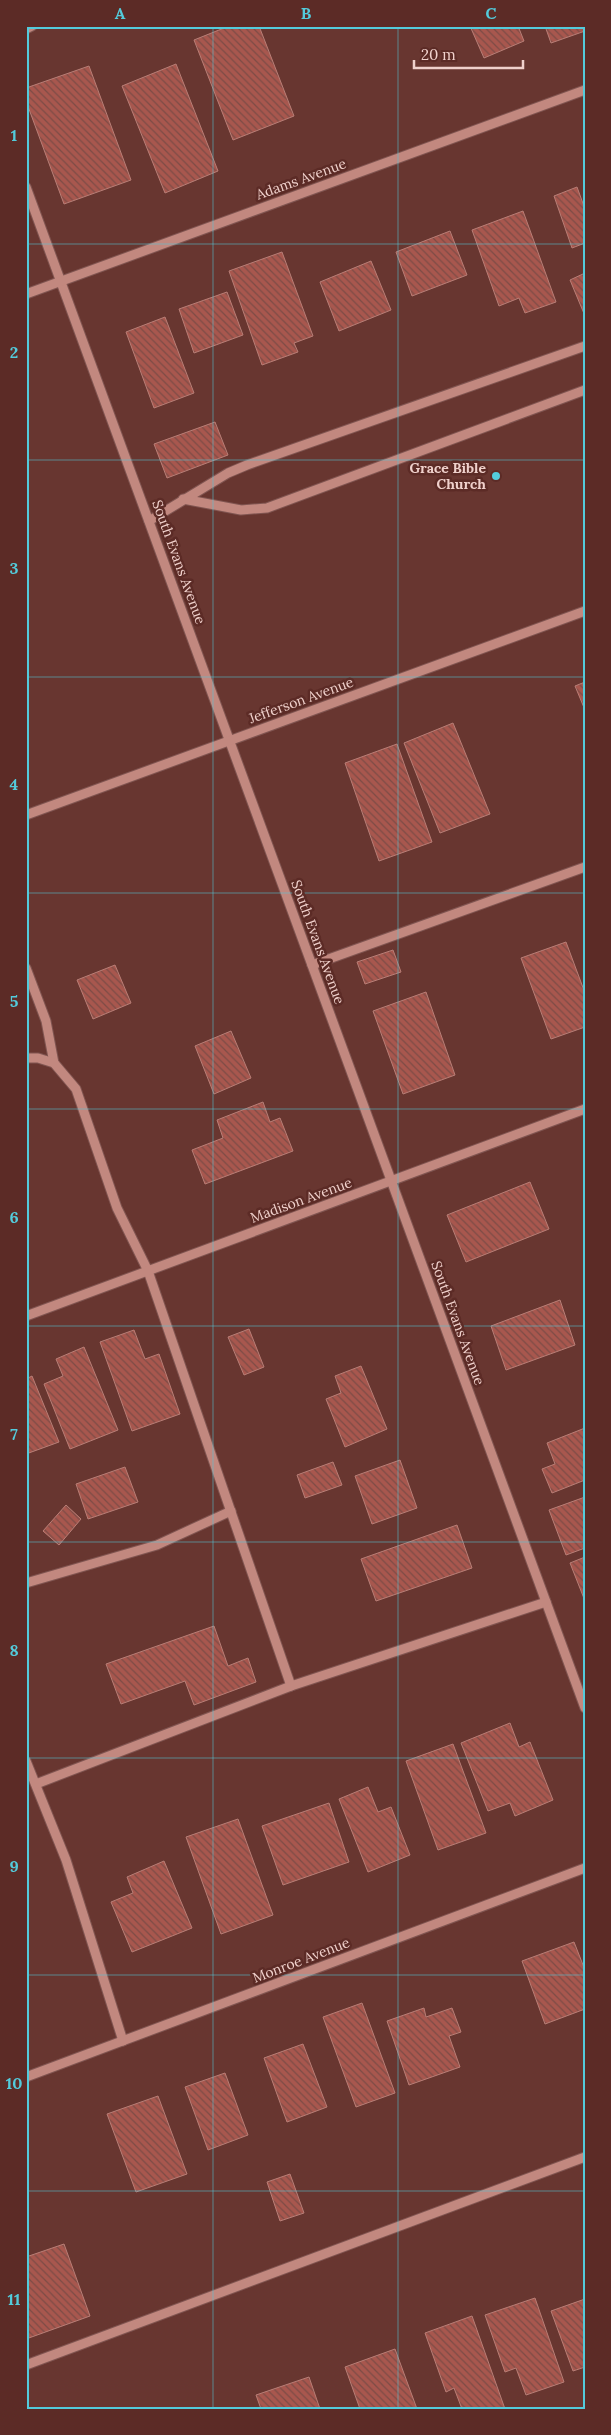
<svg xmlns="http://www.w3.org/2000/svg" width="611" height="2435" viewBox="0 0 611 2435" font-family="Lora,serif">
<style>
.building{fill:url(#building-back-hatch);stroke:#b87e76}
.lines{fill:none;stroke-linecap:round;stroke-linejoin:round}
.minor-casing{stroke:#805551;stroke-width:11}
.minor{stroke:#c2887f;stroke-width:9}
.grid{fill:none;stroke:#53cbdb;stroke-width:1;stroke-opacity:0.55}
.poi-dot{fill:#53cbdb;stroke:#5c2b26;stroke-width:2}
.labels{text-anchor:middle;stroke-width:5;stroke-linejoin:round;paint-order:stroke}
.street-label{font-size:14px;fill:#f0d1cc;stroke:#5c2b26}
.poi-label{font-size:14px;font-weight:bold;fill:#f0d1cc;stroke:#5c2b26;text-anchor:end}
.neatline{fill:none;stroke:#53cbdb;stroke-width:2}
.grid-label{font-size:16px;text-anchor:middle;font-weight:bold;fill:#53cbdb}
</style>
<defs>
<pattern id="building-back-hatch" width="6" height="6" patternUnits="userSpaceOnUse" patternTransform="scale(1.25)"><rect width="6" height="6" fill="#a8574e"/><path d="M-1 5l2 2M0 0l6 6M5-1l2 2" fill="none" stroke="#7d4c46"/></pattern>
</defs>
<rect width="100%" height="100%" fill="#683630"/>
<!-- building -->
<g class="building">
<polygon points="229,26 259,26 294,116 233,140 194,40"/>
<polygon points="470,26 518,26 524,41 484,58"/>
<polygon points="545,26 585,26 585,31 551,43"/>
<polygon points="176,64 218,171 165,193 122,86"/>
<polygon points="89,66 131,180 64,204 26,101 26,88"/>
<polygon points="577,187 585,209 585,243 572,248 554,196"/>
<polygon points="523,211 556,302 525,313 519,298 499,306 472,230"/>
<polygon points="450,231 467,275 412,296 396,252"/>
<polygon points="282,252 313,336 294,343 298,352 262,365 229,271"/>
<polygon points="371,261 391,310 339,331 320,282"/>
<polygon points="585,273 585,316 570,280"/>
<polygon points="227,292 243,335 194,353 179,309"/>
<polygon points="165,317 194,393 154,408 126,332"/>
<polygon points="215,422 228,455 167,478 154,444"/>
<polygon points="585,682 585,710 575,686"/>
<polygon points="453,723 490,814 440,833 404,743"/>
<polygon points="397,744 432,842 379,861 345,763"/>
<polygon points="566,942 585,993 585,1027 551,1039 521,958"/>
<polygon points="393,950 401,972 365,984 357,962"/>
<polygon points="115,965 131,1003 93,1019 77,980"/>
<polygon points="426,992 455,1075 403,1094 373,1011"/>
<polygon points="231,1031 251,1078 214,1094 195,1046"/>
<polygon points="263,1102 270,1122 280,1118 293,1151 205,1184 192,1150 223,1138 217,1120"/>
<polygon points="530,1182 549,1229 466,1262 447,1215"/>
<polygon points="560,1300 575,1345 506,1370 491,1326"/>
<polygon points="249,1329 264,1367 244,1375 228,1337"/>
<polygon points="134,1330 145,1359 159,1354 180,1414 132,1431 100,1342"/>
<polygon points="84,1347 118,1430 70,1449 44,1384 63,1376 56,1359"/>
<polygon points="361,1366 387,1429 345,1447 326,1399 341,1393 335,1376"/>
<polygon points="32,1376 59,1442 26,1454 26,1379"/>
<polygon points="585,1428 585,1480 552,1493 542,1469 555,1464 547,1443"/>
<polygon points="400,1460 417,1508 372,1524 355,1476"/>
<polygon points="333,1462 342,1485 305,1498 297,1475"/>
<polygon points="125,1467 138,1502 88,1519 76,1484"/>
<polygon points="585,1497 585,1548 566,1555 549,1510"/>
<polygon points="66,1505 81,1519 59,1545 43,1531"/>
<polygon points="457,1525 472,1568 376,1601 361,1559"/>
<polygon points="585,1557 585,1601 570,1563"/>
<polygon points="214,1626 228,1666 248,1658 256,1682 194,1705 185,1681 121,1704 106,1664"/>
<polygon points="510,1723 519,1747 530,1742 553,1800 515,1816 510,1803 488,1811 461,1743"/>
<polygon points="453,1744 486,1833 438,1850 406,1761"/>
<polygon points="368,1787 378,1812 391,1807 410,1855 368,1872 339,1799"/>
<polygon points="329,1803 349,1862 283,1885 262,1826"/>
<polygon points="238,1819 273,1915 221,1934 186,1837"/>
<polygon points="164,1861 192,1928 132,1952 111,1902 133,1893 127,1877"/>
<polygon points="574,1942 585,1970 585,2009 545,2024 522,1961"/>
<polygon points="362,2003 395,2093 356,2107 323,2017"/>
<polygon points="424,2008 426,2017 452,2008 461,2032 449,2036 460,2067 409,2085 387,2021"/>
<polygon points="303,2044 327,2107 287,2122 264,2058"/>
<polygon points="225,2073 248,2135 208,2150 185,2087"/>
<polygon points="158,2096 187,2174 136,2192 107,2114"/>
<polygon points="290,2174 304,2213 280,2221 267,2182"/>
<polygon points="64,2244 90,2316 26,2339 26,2257"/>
<polygon points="535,2298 564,2382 526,2395 516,2368 505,2372 485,2315"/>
<polygon points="585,2299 585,2367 573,2371 551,2311"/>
<polygon points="472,2316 505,2409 462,2409 454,2388 446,2392 425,2333"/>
<polygon points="395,2349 417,2409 360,2409 345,2367"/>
<polygon points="309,2377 320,2409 261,2409 256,2395"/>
</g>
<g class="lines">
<!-- minor casing -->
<g class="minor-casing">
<g id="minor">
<polyline points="26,29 32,26"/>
<polyline points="26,187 585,1708"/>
<polyline points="26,294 585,90"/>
<polyline points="183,499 241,510 267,508 585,390"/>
<polyline points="149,521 228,473 247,465 585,346"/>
<polyline points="26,815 585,611"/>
<polyline points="312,965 585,867"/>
<polyline points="26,968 46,1021 54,1063"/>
<polyline points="26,1058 38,1058 54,1063 76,1089 117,1208 148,1271 291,1686"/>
<polyline points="26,1316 585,1109"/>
<polyline points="26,1583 157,1545 231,1511"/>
<polyline points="26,1761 66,1860 123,2041"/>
<polyline points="36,1784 291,1686 546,1602"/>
<polyline points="26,2077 585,1868"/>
<polyline points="26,2365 585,2157"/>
</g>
</g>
<!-- minor -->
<use href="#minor" class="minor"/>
</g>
<!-- grid -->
<path class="grid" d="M 213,26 L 213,2409M 398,26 L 398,2409M 26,244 L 585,244M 26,460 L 585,460M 26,677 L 585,677M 26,893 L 585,893M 26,1109 L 585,1109M 26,1326 L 585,1326M 26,1542 L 585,1542M 26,1758 L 585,1758M 26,1975 L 585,1975M 26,2191 L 585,2191"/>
<!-- markers -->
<circle class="poi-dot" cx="496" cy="476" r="5"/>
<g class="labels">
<!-- street labels -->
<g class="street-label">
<text transform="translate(301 179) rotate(-20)" y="5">Adams Avenue</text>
<text transform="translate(179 562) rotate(70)" y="5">South Evans Avenue</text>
<text transform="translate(301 700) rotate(-20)" y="5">Jefferson Avenue</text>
<text transform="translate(318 942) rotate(70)" y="5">South Evans Avenue</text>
<text transform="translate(301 1200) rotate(-20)" y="5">Madison Avenue</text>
<text transform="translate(458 1323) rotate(70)" y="5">South Evans Avenue</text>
<text transform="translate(301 1960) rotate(-21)" y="5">Monroe Avenue</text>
</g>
<!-- poi labels -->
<g class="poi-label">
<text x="486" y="473">Grace Bible<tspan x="486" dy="16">Church</tspan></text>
</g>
</g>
<!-- border -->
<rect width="611" height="2435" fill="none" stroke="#5c2b26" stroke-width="55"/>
<!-- scale -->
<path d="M414 60v8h109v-8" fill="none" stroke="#f0d1cc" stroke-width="2.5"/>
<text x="421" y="60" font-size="15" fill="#f0d1cc" stroke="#5c2b26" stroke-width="4" paint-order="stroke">20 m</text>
<rect x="28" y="28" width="556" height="2380" class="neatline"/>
<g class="grid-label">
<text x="120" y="19">A</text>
<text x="306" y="19">B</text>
<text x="491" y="19">C</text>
<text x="14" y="141">1</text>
<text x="14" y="358">2</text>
<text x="14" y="574">3</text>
<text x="14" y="790">4</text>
<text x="14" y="1007">5</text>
<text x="14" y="1223">6</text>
<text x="14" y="1440">7</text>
<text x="14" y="1656">8</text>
<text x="14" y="1872">9</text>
<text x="14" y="2089">10</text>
<text x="14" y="2305">11</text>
</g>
</svg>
